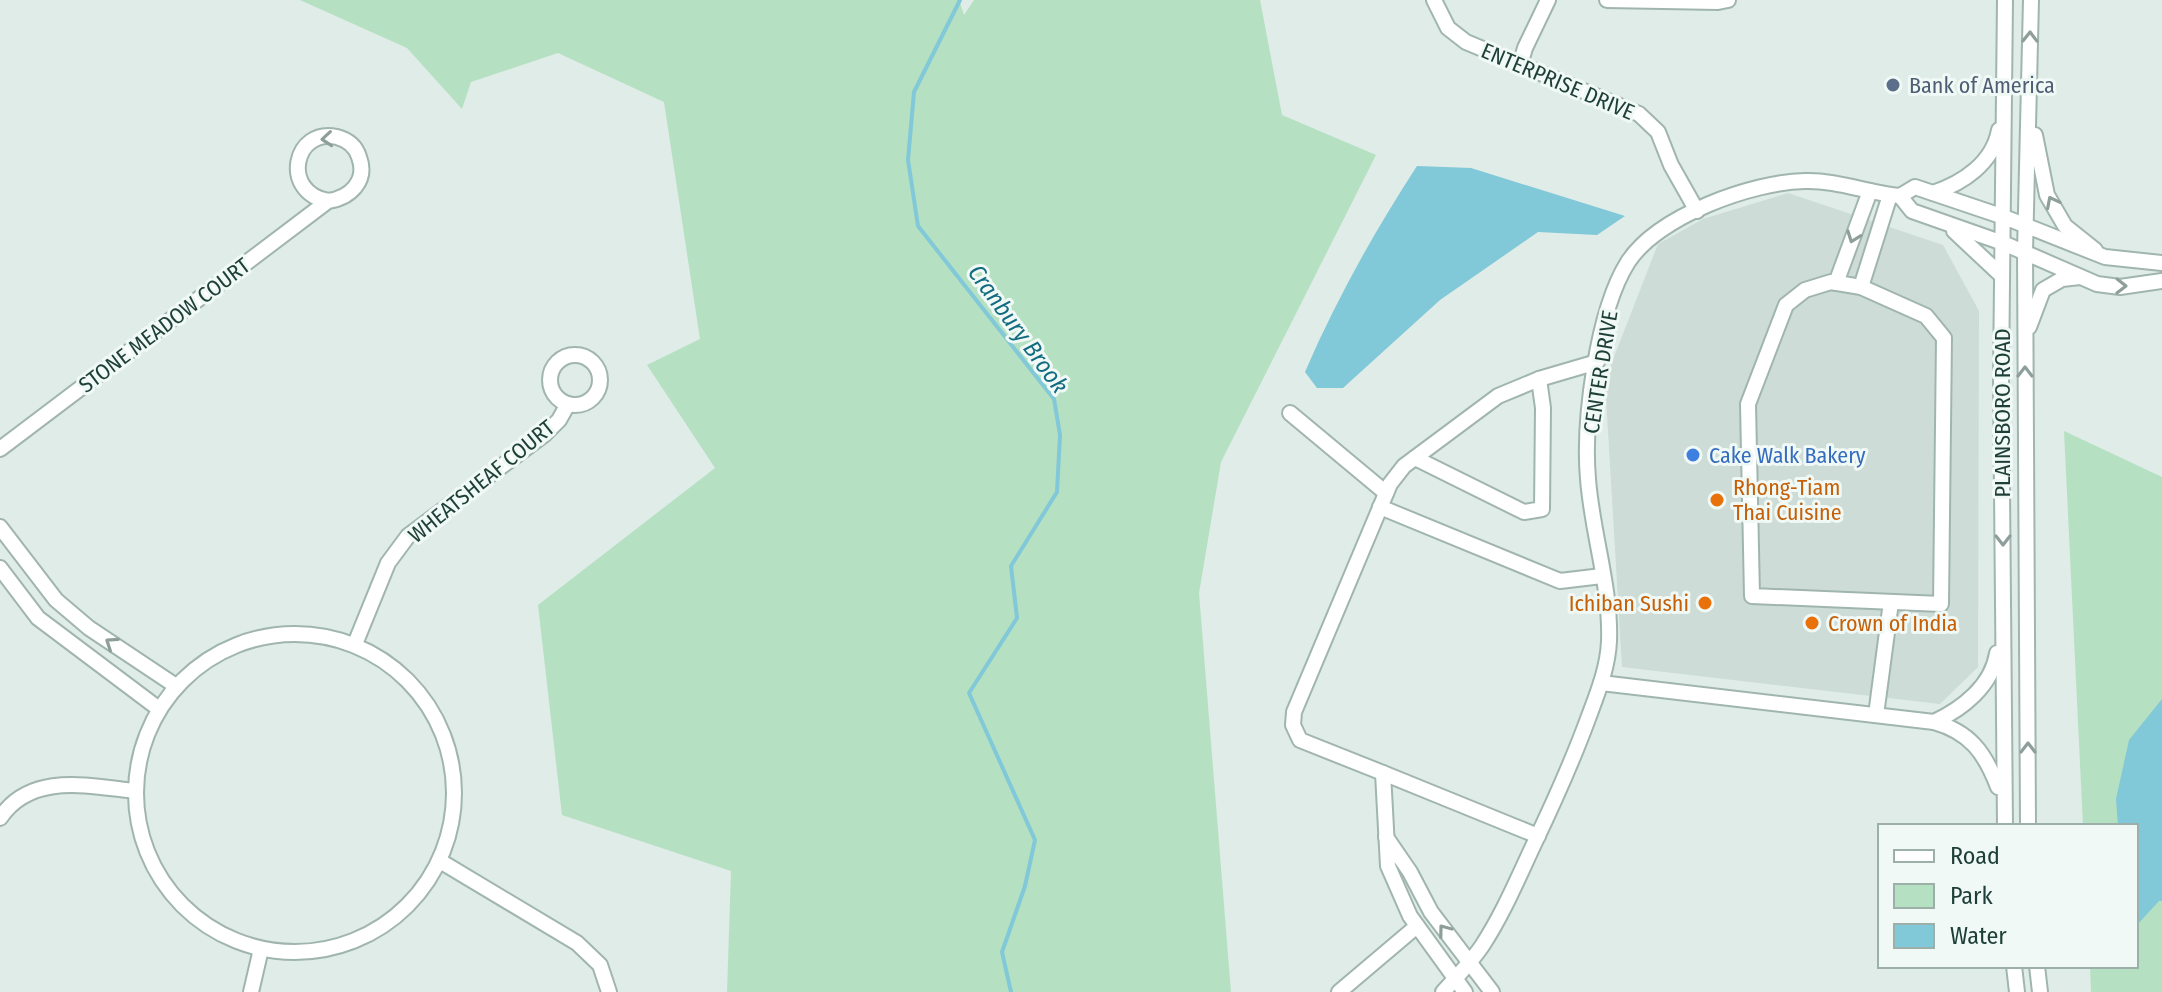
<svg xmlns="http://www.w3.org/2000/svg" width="2162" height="992" viewBox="0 0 2162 992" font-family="'Fira Sans Condensed',sans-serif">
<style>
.built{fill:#cddcd6}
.green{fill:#b6e0c2}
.water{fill:#81c8d8}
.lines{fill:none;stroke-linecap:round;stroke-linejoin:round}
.stream{stroke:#81c8d8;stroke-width:4}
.minor-casing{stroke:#a1b5af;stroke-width:18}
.minor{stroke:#fff;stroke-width:14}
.oneway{stroke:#8e9f9b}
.service-dot{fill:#5c6f8a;stroke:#f0f9f5;stroke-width:3}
.shop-dot{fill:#3f7fe0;stroke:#f0f9f5;stroke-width:3}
.food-dot{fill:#e8710a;stroke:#f0f9f5;stroke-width:3}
.labels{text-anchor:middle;stroke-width:6;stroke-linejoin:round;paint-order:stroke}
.street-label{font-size:22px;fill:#1e3f37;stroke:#f0f9f5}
.service-label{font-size:22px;fill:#4e5e75;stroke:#f0f9f5;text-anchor:start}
.shop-label{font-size:22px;fill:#366cbe;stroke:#f0f9f5;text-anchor:start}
.food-label{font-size:22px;fill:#c56008;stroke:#f0f9f5;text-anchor:start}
.water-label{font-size:24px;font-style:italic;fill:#126c81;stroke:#f0f9f5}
</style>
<rect width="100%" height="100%" fill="#dfece7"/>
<!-- built -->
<polygon class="built" points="1788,193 1943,245 1979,311 1978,667 1940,704 1622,667 1605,380 1658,244 1703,219"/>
<!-- green -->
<g class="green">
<polygon points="300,0 959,0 964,15 974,0 1260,0 1282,115 1376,155 1221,462 1199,593 1231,992 727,992 731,871 562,815 538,605 715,468 647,365 700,339 664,102 558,53 471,82 462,109 407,48"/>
<polygon points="2064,431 2162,477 2162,992 2091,992 2090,966 2136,966 2136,826 2083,826"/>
</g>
<!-- water -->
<g class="water">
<path d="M 1417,166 L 1471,168 L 1625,216 L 1597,235 L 1538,232 L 1440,300 L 1343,388 L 1317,388 L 1305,372 C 1336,300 1374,232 1417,166 Z"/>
<polygon points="2162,699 2162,901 2159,901 2136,926 2136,826 2118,826 2116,799 2129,740"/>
</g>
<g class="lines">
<!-- stream -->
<polyline class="stream" points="960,0 914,92 908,160 918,226 1054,399 1060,435 1057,492 1011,566 1017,618 969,693 1035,840 1025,886 1002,952 1011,992"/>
<!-- minor casing -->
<g class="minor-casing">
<g id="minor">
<polyline points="1434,0 1448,28 1466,42 1639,114 1658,132 1671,165 1697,211"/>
<polyline points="1607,0 1718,2 1728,0"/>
<polyline points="1520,65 1525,48 1548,0"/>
<polyline points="2035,135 2047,195 2065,226 2095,250"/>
<path d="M 1933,193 C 1963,183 1993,163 1999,130"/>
<polyline points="1900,196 1912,211 2003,243 2097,284 2120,287 2162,281"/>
<polyline points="1954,231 2002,276"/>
<polygon points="1831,282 1861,287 1926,316 1944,338 1941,604 1752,596 1748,404 1786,305 1805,290"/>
<polyline points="1836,283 1870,191"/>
<polyline points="1861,287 1890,195"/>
<polyline points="2029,327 2043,290 2062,279 2080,277"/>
<circle cx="575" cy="380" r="25"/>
<polyline points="1290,413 1386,493"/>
<path d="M 0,449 L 328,201 C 350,198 368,181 359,157 C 356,147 348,140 337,137 C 294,127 280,192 328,201"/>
<polyline points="1415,458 1524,512 1542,509 1543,408 1539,379"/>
<polyline points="1380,507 1560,581 1602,576"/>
<polyline points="0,527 56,600 89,628 176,686"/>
<polyline points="0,568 38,618 159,709"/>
<circle cx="295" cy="793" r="159"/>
<polyline points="355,644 388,563 408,536 545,434 559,420 568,404"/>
<path d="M 1601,683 L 1934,722 C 1970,732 1985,753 1998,787"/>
<polyline points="1876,715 1891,602"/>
<path d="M 1934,722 C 1962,709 1992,686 1997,653"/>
<polyline points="1383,773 1538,836"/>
<path d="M 0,818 C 31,772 88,786 135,791"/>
<polyline points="2005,826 2001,378 2005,0"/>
<polyline points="2028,826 2025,252 2031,0"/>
<polyline points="1386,837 1410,872 1431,912 1492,992"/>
<polyline points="440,861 577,943 600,965 609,992"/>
<polyline points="2014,966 2017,992"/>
<polyline points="2037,966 2040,992"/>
<polyline points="251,992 261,949"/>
<polyline points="1339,992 1417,926"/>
<path d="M 1443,992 C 1457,977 1471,962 1482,946 C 1503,914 1518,878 1534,844 C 1554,802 1573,760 1589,716 C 1598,692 1608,667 1609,641 C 1611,587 1592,533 1588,479 C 1583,421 1597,311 1628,262 C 1658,216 1752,182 1805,181 C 1837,180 1868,193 1900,196 L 1915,187 L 2004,217 L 2105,257 L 2162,263"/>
<polyline points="1465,992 1410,916 1388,866 1383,773 1300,740 1293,725 1294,712 1390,484 1404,466 1498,396 1539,379 1597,362"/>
</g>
</g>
<!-- minor -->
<use href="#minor" class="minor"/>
</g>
<!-- one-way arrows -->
<defs><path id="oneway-chevron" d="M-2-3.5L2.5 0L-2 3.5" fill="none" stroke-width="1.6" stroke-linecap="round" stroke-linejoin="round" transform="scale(2)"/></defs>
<g class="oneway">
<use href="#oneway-chevron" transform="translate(2030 37) rotate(-89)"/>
<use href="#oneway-chevron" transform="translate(327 139) rotate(175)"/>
<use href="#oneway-chevron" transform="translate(2052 202) rotate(-117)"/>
<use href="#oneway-chevron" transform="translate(1853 237) rotate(110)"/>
<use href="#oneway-chevron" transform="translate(2121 286) rotate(1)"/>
<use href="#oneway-chevron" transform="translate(2025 372) rotate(-90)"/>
<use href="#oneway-chevron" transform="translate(2003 540) rotate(90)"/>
<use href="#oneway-chevron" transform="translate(111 643) rotate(-146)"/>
<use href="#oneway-chevron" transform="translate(2028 748) rotate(-90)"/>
<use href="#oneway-chevron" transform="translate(1444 930) rotate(-127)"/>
</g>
<!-- markers -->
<circle class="service-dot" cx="1893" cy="85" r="8"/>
<circle class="shop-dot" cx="1693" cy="455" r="8"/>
<g class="food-dot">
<circle cx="1717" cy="500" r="8"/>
<circle cx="1705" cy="603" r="8"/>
<circle cx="1812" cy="623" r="8"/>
</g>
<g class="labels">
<!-- street labels -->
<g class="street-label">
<text transform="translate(1558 81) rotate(23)" y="8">ENTERPRISE DRIVE</text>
<text transform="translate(164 325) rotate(-37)" y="8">STONE MEADOW COURT</text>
<text transform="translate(1600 372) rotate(-81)" y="8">CENTER DRIVE</text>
<text transform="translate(2002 413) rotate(-90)" y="8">PLAINSBORO ROAD</text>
<text transform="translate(481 481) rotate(-39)" y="8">WHEATSHEAF COURT</text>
</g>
<!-- service labels -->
<g class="service-label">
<text x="1909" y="93">Bank of America</text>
</g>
<!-- shop labels -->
<g class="shop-label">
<text x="1709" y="463">Cake Walk Bakery</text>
</g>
<!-- food labels -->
<g class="food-label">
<text x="1733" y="495">Rhong-Tiam<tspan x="1733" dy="25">Thai Cuisine</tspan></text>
<text x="1689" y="611" text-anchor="end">Ichiban Sushi</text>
<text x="1828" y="631">Crown of India</text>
</g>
<!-- water labels -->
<g class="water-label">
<text transform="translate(1018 329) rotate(54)" y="8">Cranbury Brook</text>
</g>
</g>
<!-- legend -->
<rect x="1878" y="824" width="260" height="144" fill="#f0f9f5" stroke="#9cafa9" stroke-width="2"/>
<rect x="1894" y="850" width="40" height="12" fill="#ffffff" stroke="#9cafa9" stroke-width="2"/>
<text x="1950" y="864" font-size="24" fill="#1e3f37">Road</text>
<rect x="1894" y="884" width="40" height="24" fill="#b6e0c2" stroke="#9cafa9" stroke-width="2"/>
<text x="1950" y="904" font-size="24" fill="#1e3f37">Park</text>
<rect x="1894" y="924" width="40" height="24" fill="#81c8d8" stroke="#9cafa9" stroke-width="2"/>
<text x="1950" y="944" font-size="24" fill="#1e3f37">Water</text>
</svg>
